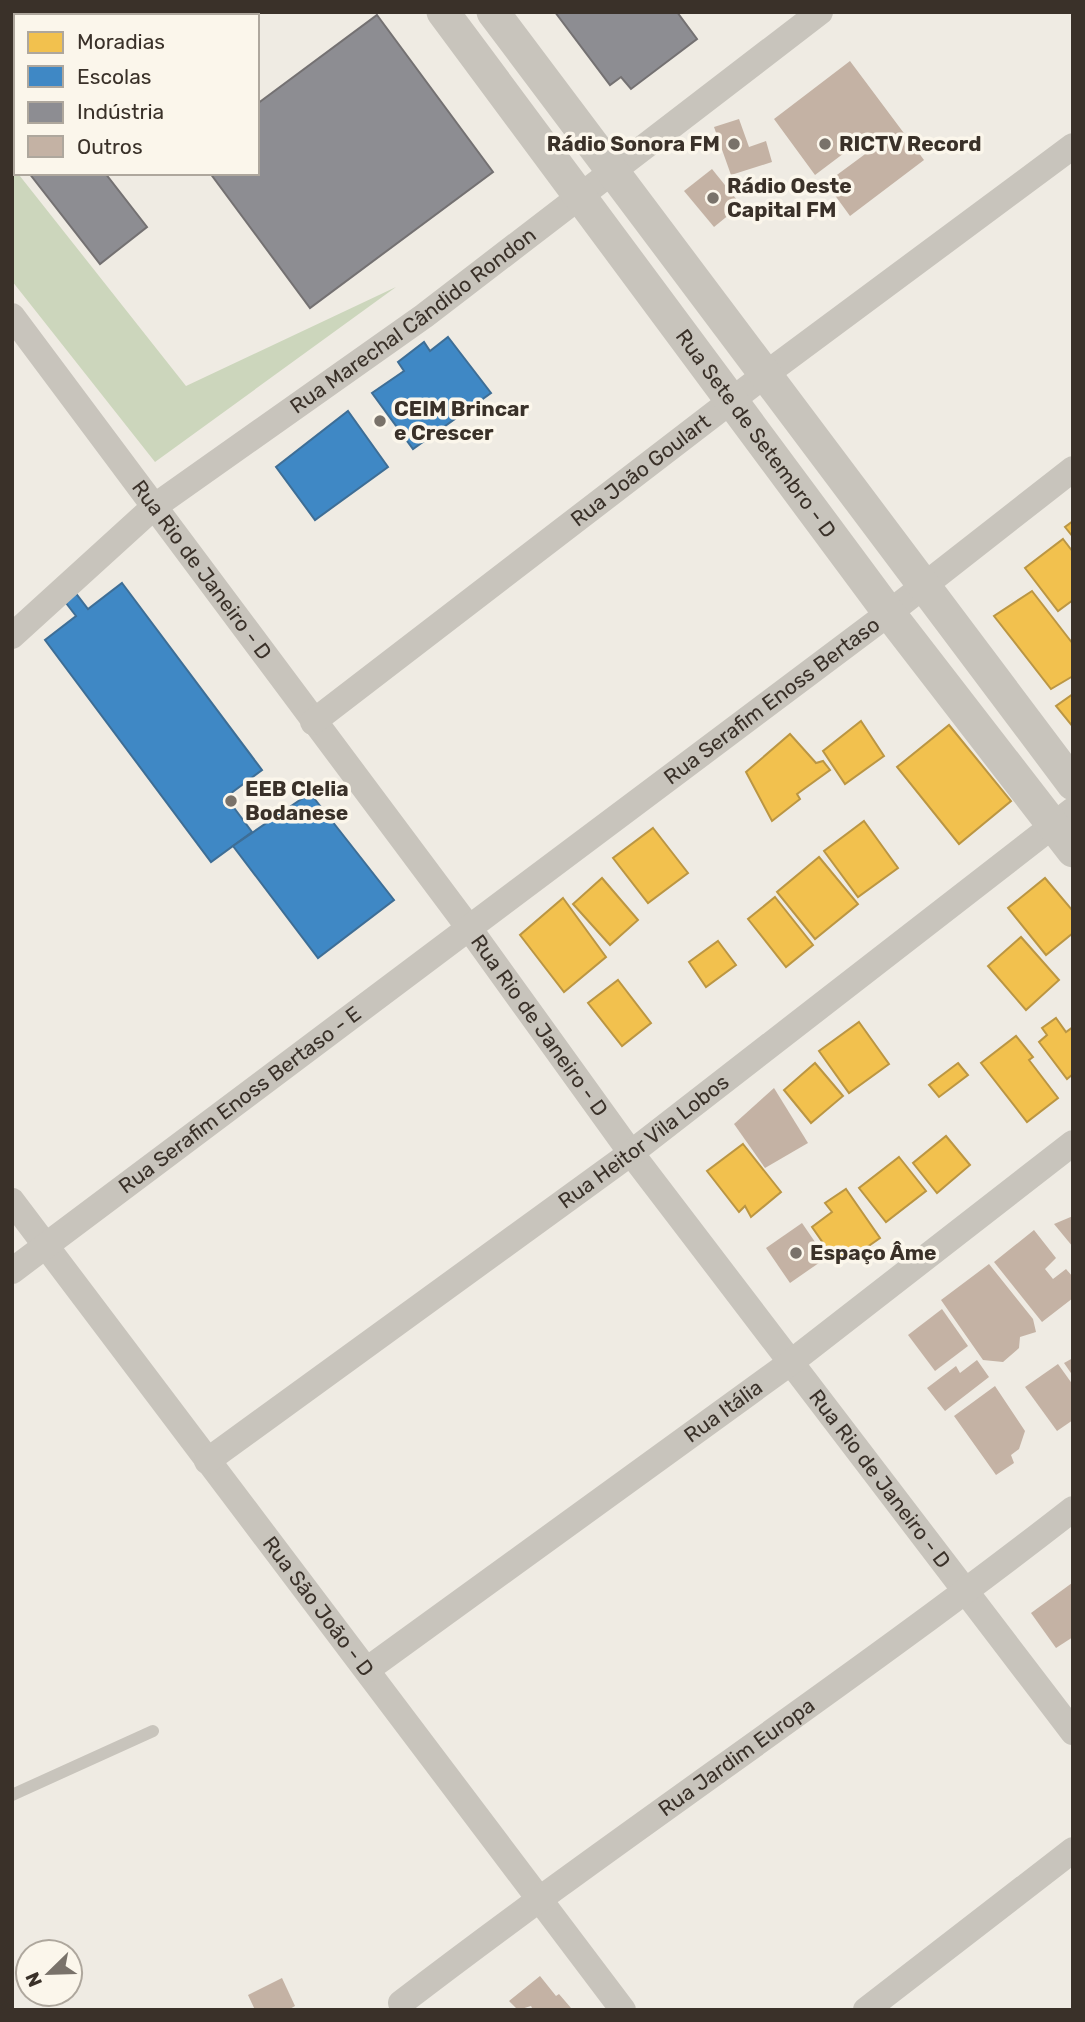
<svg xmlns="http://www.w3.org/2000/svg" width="1085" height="2022" viewBox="0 0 1085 2022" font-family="Rubik,sans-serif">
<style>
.green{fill:#ccd6bc}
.homes{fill:#f2c14e;stroke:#bb9643;stroke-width:2}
.schools{fill:#3f88c5;stroke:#3e6e96;stroke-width:2}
.industry{fill:#8d8d92;stroke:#747172;stroke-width:2}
.building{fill:#c4b2a4}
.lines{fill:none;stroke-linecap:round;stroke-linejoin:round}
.service{stroke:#c8c4bc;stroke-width:12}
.minor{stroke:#c8c4bc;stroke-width:26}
.tertiary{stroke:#c8c4bc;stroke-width:33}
.poi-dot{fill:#79726a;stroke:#fbf6eb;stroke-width:2.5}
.labels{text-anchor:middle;stroke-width:7;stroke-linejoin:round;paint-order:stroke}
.poi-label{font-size:21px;font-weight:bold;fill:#3a3129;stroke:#fbf6eb;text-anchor:start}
.street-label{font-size:21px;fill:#3a3129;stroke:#fbf6eb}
</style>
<rect width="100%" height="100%" fill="#efebe3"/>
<!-- green -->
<polygon class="green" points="12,166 186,386 396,287 155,462 12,281"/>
<!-- homes -->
<g class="homes">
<polygon points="1073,521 1073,537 1065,527"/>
<polygon points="1063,539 1073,552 1073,600 1058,611 1025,568"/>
<polygon points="1032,591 1073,644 1073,676 1051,689 994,616"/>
<polygon points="1073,694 1073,727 1056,706"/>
<polygon points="861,721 884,756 845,784 823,751"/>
<polygon points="949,725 1011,801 959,844 897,767"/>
<polygon points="790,734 816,763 823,761 830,770 797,794 800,799 772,821 746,772"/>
<polygon points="864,821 898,868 858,897 824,851"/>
<polygon points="653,828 688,873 648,903 613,858"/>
<polygon points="819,857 858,904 815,939 777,892"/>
<polygon points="602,878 638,920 610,945 573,904"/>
<polygon points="1045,878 1073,911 1073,933 1046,955 1008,908"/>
<polygon points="775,897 813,945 786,967 748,919"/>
<polygon points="563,898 606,957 564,992 520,935"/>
<polygon points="1021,937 1059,980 1026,1010 988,966"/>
<polygon points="718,941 736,965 706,987 689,962"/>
<polygon points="618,980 651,1023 622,1046 588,1003"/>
<polygon points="1056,1018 1066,1032 1073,1027 1073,1074 1067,1079 1039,1042 1047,1035 1042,1028"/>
<polygon points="859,1022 889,1064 849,1093 819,1051"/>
<polygon points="1016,1036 1033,1057 1029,1060 1058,1098 1027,1122 981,1063"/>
<polygon points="815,1063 843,1096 811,1123 784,1090"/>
<polygon points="958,1063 968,1075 939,1097 929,1085"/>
<polygon points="946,1136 970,1165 937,1193 913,1163"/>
<polygon points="743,1144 781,1192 751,1217 745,1206 739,1212 707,1171"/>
<polygon points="899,1157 926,1191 886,1222 859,1188"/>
<polygon points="846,1189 880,1238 860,1252 858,1248 837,1263 812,1227 832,1212 825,1203"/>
</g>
<!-- schools -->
<g class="schools">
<polygon points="448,337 491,393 413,449 372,393 404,371 398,362 424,342 430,351"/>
<polygon points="348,411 388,467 315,520 276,467"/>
<polygon points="122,583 262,770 226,797 252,832 211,862 45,640 76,616 63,599 74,591 88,609"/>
<polygon points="310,793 394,900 318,958 233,846"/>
</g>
<!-- industry -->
<g class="industry">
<polygon points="91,12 120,12 115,16 94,16"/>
<polygon points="555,12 677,12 697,39 631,89 621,77 610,85"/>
<polygon points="377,15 493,172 310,308 210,173 257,173 257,104"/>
<polygon points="29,173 105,173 147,227 100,264"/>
</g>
<!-- building -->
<g class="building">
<polygon points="850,61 924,160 850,216 826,183 872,149 864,138 815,175 774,119"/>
<polygon points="739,119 749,147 766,141 772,162 731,175 714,127"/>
<polygon points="712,169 741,205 714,227 684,191"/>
<polygon points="774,1088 808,1143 765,1168 734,1124"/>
<polygon points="1073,1216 1073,1247 1054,1224"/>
<polygon points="802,1223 826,1258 790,1283 766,1248"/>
<polygon points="1034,1230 1056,1258 1045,1269 1053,1279 1066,1269 1073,1277 1073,1298 1042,1322 994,1262"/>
<polygon points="989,1264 1033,1319 1036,1332 1020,1337 1019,1348 1003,1362 983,1360 941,1300"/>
<polygon points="942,1309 968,1346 935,1371 908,1335"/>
<polygon points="1073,1358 1073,1376 1064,1363"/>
<polygon points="977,1360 989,1377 945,1411 927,1388 956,1366 960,1373"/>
<polygon points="1058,1364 1073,1385 1073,1420 1057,1431 1025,1387"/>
<polygon points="995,1386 1025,1431 1019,1449 1011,1455 1014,1463 996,1475 954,1416"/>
<polygon points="1072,1583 1073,1637 1056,1648 1031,1613"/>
<polygon points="540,1976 556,1996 559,1994 571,2008 533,2010 531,2006 518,2010 509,2001"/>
<polygon points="282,1978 295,2006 288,2010 255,2010 248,1995"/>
</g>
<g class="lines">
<!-- service -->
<polyline class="service" points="12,1795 153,1731"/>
<!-- minor -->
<g class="minor">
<path id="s1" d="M 12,316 L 469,928 L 631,1153 L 1073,1732"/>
<path id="s2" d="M 12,636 L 155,506 L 424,316 L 820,12"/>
<path id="s3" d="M 313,722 L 766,374 L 1073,146"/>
<path id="s4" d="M 12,1201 L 623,2010"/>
<path id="s5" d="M 12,1271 L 889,613 L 1073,469"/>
<path id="s6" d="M 207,1461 L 631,1153 L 1073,810"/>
<path id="s7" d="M 368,1669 L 790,1363 L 1073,1143"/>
<path id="s8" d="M 401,2003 C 621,1834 854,1680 1073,1509"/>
<polyline points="866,2010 1073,1850"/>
</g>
<!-- tertiary -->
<g class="tertiary">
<path id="s9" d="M 443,12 L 889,613 L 1073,851"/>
<polyline points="493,12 1073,784"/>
</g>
</g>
<!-- markers -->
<g class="poi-dot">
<circle cx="734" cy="144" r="7"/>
<circle cx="825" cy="144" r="7"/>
<circle cx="713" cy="198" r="7"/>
<circle cx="380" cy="421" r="7"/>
<circle cx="231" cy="801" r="7"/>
<circle cx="796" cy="1253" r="7"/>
</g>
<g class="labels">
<!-- poi labels -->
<g class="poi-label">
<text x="720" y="151" text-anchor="end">Rádio Sonora FM</text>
<text x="839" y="151">RICTV Record</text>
<text x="727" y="193">Rádio Oeste<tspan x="727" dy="24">Capital FM</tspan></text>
<text x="394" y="416">CEIM Brincar<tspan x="394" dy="24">e Crescer</tspan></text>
<text x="245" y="796">EEB Clelia<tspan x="245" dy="24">Bodanese</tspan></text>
<text x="810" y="1260">Espaço Âme</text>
</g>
<!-- street labels -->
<g class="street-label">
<text dy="7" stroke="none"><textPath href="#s2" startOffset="511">Rua Marechal Cândido Rondon</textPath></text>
<text dy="7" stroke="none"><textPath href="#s9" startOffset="525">Rua Sete de Setembro - D</textPath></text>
<text dy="7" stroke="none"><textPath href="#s3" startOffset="413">Rua João Goulart</textPath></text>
<text dy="7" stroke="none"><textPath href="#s1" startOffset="317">Rua Rio de Janeiro - D</textPath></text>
<text dy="7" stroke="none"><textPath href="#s5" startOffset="950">Rua Serafim Enoss Bertaso</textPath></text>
<text dy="7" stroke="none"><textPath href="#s1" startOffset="884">Rua Rio de Janeiro - D</textPath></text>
<text dy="7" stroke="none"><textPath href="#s5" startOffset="285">Rua Serafim Enoss Bertaso - E</textPath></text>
<text dy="7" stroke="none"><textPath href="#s6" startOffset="541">Rua Heitor Vila Lobos</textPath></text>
<text dy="7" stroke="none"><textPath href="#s7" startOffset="439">Rua Itália</textPath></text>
<text dy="7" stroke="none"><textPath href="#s1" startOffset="1451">Rua Rio de Janeiro - D</textPath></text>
<text dy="7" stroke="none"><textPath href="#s4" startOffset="508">Rua São João - D</textPath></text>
<text dy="7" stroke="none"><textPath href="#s8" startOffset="416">Rua Jardim Europa</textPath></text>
</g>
</g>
<!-- border -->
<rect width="1085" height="2022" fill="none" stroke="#3a3129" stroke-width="28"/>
<!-- legend -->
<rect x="14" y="14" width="245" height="161" fill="#fbf6eb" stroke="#aea79d" stroke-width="2"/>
<rect x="28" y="32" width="35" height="21" fill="#f2c14e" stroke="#aea79d" stroke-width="2"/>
<text x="77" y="49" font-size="21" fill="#3a3129">Moradias</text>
<rect x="28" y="66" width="35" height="21" fill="#3f88c5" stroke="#aea79d" stroke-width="2"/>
<text x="77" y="84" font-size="21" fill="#3a3129">Escolas</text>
<rect x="28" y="102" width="35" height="21" fill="#8d8d92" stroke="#aea79d" stroke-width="2"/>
<text x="77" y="119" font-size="21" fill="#3a3129">Indústria</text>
<rect x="28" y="136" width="35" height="21" fill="#c4b2a4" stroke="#aea79d" stroke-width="2"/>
<text x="77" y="154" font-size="21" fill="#3a3129">Outros</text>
<!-- north arrow -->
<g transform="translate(49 1973) rotate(247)"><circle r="33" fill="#fbf6eb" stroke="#aea79d" stroke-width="2"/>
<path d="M0-5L12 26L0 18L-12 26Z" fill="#79726a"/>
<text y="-10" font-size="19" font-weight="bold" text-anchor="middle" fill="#3a3129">N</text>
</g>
</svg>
